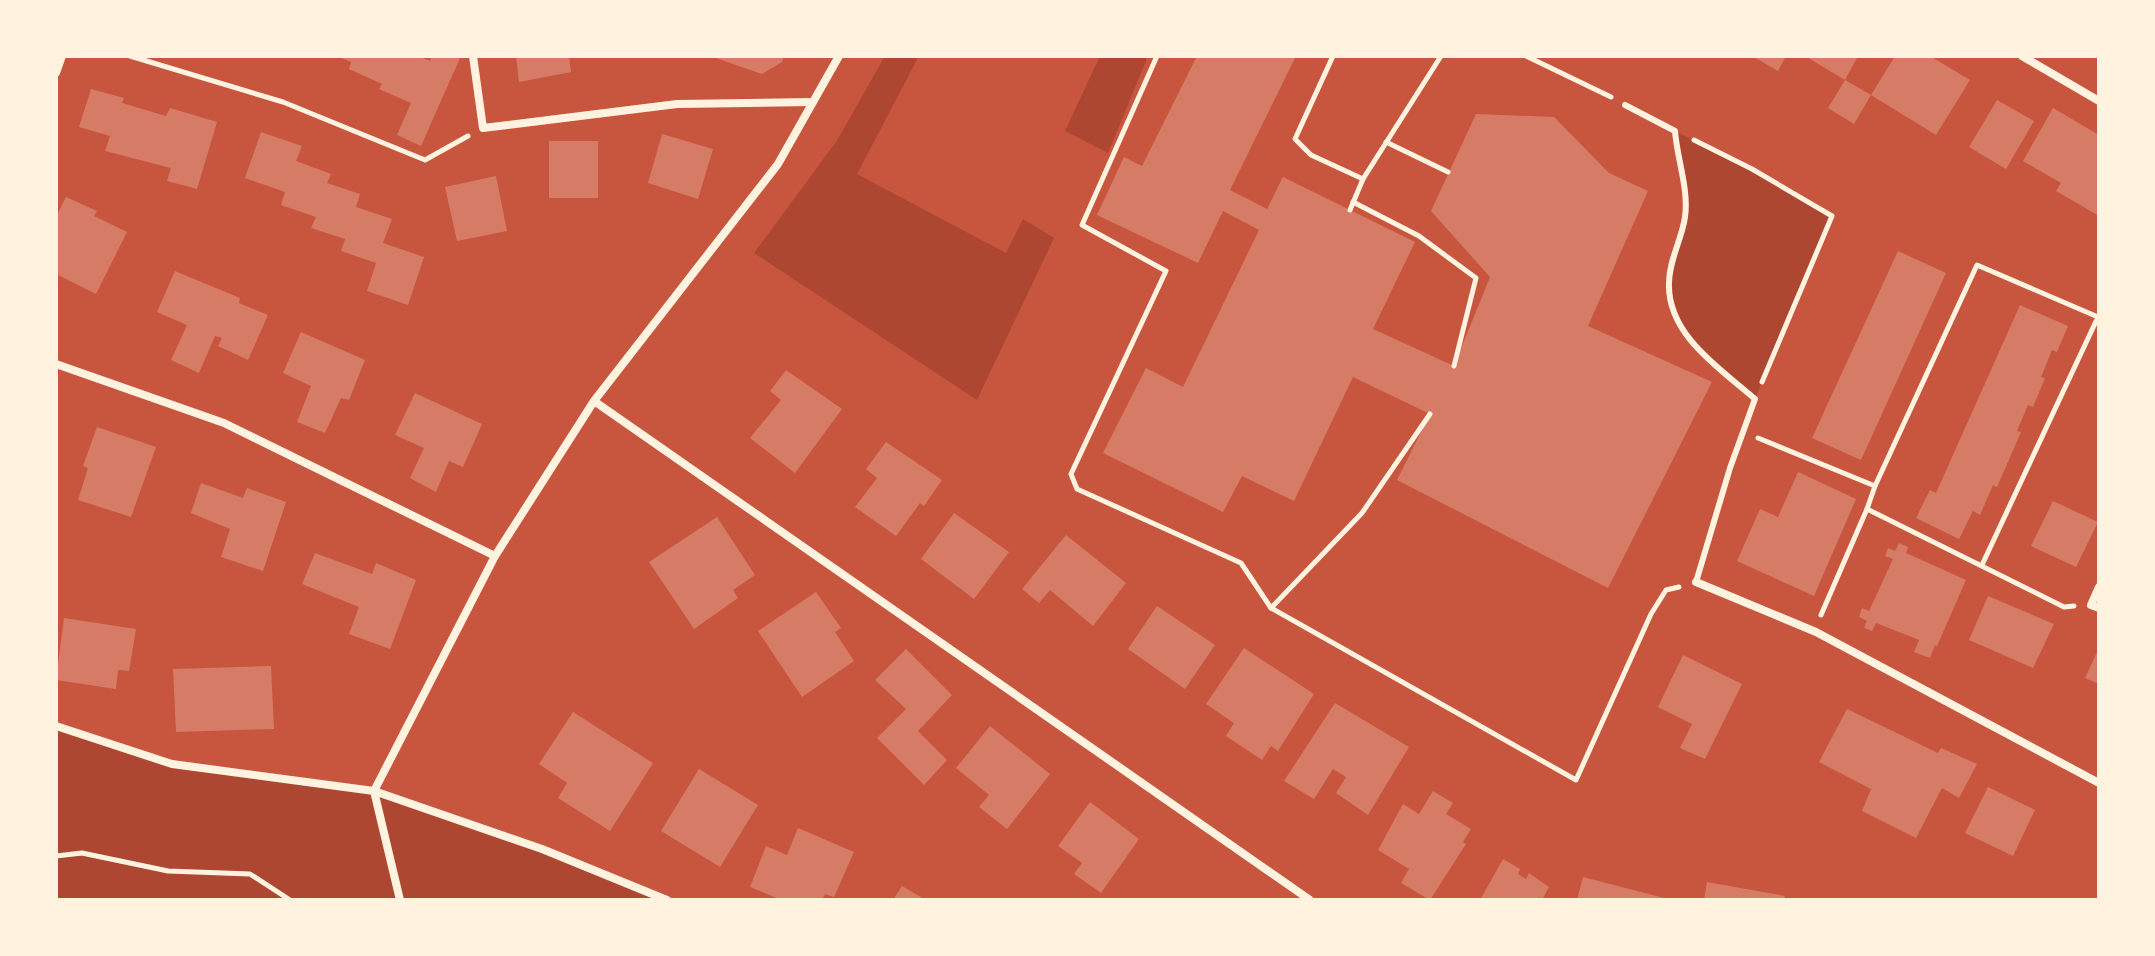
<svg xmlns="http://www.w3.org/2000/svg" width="2155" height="956" viewBox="0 0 2155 956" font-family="'IBM Plex Sans',sans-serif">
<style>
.green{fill:#ae4732}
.building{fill:#d67c66}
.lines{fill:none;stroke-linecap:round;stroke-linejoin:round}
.path{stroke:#fff3e0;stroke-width:5}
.service{stroke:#fff3e0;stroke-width:6}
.minor{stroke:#fff3e0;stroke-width:8}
</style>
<rect width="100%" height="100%" fill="#c8553d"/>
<!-- green -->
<g class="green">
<polygon points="885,56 919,56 857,174 1006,253 1023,219 1054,238 977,400 754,253 836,142"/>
<polygon points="1100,56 1148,56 1108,153 1065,131"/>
<polygon points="1675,131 1725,155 1832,216 1755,399 1716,366 1683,328 1670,290 1685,206"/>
<polygon points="56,726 172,764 374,791 542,849 667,900 56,900"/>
</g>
<!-- building -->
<g class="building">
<polygon points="337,56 418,56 430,61 432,56 460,58 421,146 397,135 411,103 379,89 382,84 349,69 351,62"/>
<polygon points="516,56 569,56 571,72 519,82"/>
<polygon points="710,56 784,56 782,62 762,74"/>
<polygon points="1197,56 1296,56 1230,190 1267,209 1283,177 1415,242 1373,329 1454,366 1490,277 1431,211 1476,114 1554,117 1609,173 1648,191 1588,326 1712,382 1608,588 1397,480 1430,414 1353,377 1294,501 1242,476 1223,512 1103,453 1146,368 1183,387 1259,230 1223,211 1198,263 1097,215 1124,157 1142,166"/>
<polygon points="1752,56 1786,56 1778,71"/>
<polygon points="1805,56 1858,56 1845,80"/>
<polygon points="1895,56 1930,56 1970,80 1936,135 1871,95"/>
<polygon points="1845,80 1871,95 1854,124 1828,108"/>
<polygon points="91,89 124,98 122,103 166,116 170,108 217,122 197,189 167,181 171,168 105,151 110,136 79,127"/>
<polygon points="1997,100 2034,121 2006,169 1969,147"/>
<polygon points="2053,108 2099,135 2099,216 2056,191 2061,183 2023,161"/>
<polygon points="261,132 302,146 296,161 331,174 327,183 360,194 356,207 392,219 383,243 424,257 408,305 367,291 376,263 341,251 345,239 311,228 316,217 281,205 285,192 245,178"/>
<polygon points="662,134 713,149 698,199 648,183"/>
<rect x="549" y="141" width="49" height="57"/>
<polygon points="496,176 507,231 457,241 445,187"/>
<polygon points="66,197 97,211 94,216 127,232 96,294 56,274 56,217"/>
<polygon points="1898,251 1946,273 1861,460 1812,438"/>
<polygon points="175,271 240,298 239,303 268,315 248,360 218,346 222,338 215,336 199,373 171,360 187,325 157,312"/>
<polygon points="2020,305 2068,326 2057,352 2052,350 2041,377 2045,378 2033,407 2028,405 2017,431 2021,432 1997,487 1993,485 1980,515 1973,511 1959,539 1916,518 1930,490 1936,493"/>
<polygon points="301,332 365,360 349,400 341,398 325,433 297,422 311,386 283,373"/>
<polygon points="786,370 842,409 795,473 750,438 781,400 770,391"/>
<polygon points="415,393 482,424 463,467 449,461 436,492 410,478 424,448 395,435"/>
<polygon points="97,427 156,447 131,517 78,500 88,468 83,466"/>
<polygon points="886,442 942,480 924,506 920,503 896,536 855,507 877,478 866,469"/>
<polygon points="1798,472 1856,499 1814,596 1737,561 1760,509 1778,517"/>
<polygon points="201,483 243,498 247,488 286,502 263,571 221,557 230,529 191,513"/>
<polygon points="2053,501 2098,522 2076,567 2031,546"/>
<polygon points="954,513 1009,552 974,599 921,559"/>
<polygon points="717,517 755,575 733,590 738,598 694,629 649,562"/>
<polygon points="1066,535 1126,583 1093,626 1050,590 1039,603 1022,589"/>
<polygon points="1899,543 1908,547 1906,553 1966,580 1937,646 1935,645 1930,658 1914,652 1919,640 1876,623 1872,631 1864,628 1867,621 1859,617 1862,608 1869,611 1893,559 1885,556 1888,548 1895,551"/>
<polygon points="315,553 372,574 376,563 416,580 390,649 349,634 359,607 302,584"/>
<polygon points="816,592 841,628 835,632 854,661 802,697 758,631"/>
<polygon points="1988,596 2054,624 2033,668 1969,640"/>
<polygon points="1157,606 1215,645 1185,689 1128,649"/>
<polygon points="64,618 136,629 129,671 118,670 116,689 56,680"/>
<polygon points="1244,648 1314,694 1278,751 1271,746 1262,760 1226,736 1234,723 1206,704"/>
<polygon points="2099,648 2099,684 2085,678"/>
<polygon points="906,649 952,695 918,731 947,760 924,785 877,738 906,709 875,680"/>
<polygon points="1683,655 1742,684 1705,759 1680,748 1692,724 1658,707"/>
<polygon points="271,666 274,729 176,732 173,669"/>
<polygon points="1335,703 1409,747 1368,815 1336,793 1346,777 1333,769 1314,799 1284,781"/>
<polygon points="1847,709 1938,753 1941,748 1977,764 1959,798 1942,788 1916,838 1862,811 1871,789 1819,762"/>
<polygon points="573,712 653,763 610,831 558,798 567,783 539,764"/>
<polygon points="990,726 1050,774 1007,829 979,807 989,795 956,768"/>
<polygon points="699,769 758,805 720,867 661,831"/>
<polygon points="1988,787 2035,810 2013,856 1965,833"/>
<polygon points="1433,791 1453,803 1446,814 1471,829 1463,842 1466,844 1430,900 1401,883 1409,869 1378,850 1403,804 1419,814"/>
<polygon points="1090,802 1139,839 1101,893 1074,874 1082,863 1058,846"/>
<polygon points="798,828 854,852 834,897 825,894 822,900 781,900 750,887 766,846 787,855"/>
<polygon points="1503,859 1520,869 1518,874 1526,879 1529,873 1549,887 1542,900 1480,900"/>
<polygon points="1583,877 1668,899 1668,900 1577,900"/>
<polygon points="1707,882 1785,896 1784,900 1704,900"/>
<polygon points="902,886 926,900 893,900"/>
</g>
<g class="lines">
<!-- path -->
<g class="path">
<polyline points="130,56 283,102 425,160 468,136"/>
<polyline points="1157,56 1082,225 1166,271 1071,474 1077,489 1241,563 1271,608 1576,780 1651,614 1666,590 1679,587"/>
<polyline points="1333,56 1295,139 1311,155 1363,179 1350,210"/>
<polyline points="1526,56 1611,97"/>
<polyline points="1694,140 1752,169 1832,216 1762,382"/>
<polyline points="1386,142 1448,172"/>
<polyline points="1363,179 1441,56"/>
<polyline points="1353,202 1419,236 1476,278 1454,366"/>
<polyline points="1758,438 1875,486"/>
<polyline points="1867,509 1875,486 1977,265 2098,317 1982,565"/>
<polyline points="1271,608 1362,513 1430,414"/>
<polyline points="1821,615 1867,509 2064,607 2074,606"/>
<polyline points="56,856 82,853 168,871 250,874 290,900"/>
</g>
<!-- service -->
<path class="service" d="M 1625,105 L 1675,131 C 1677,159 1689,189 1685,217 C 1682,239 1669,260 1669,283 C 1667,335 1721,369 1755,399 L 1730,468 L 1696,582"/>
<!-- minor -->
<g class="minor">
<polyline points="473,56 483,128 677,104 812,102"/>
<polyline points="2022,56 2099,101"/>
<polyline points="56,73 62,56"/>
<polyline points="56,364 224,423 495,556"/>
<polyline points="594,401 1310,900"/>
<polyline points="1696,582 1816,632 2099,783"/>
<polyline points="2099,587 2091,605 2099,608"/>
<polyline points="56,726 172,764 374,791 542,849 667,900"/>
<polyline points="400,900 374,791 495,556 594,401 778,164 839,56"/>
</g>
</g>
<!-- border -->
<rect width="2155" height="956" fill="none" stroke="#fff3e0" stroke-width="116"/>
</svg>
